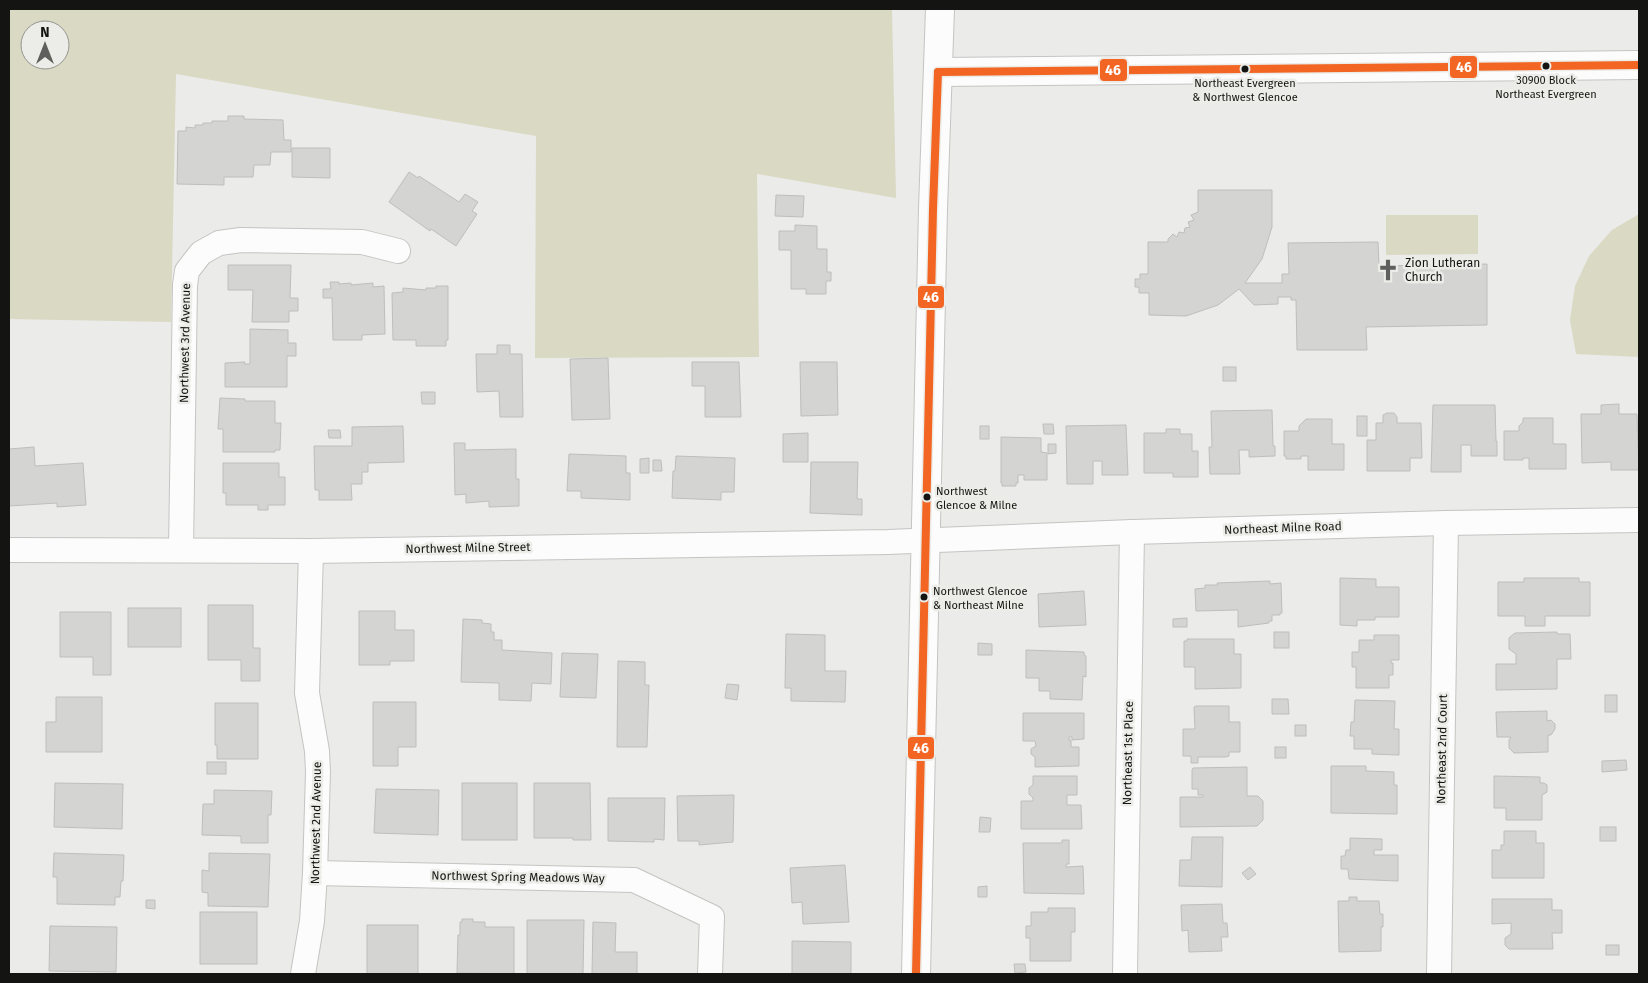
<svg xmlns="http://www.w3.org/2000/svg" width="1648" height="983" viewBox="0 0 1648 983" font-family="'Fira Sans',sans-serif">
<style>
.green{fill:#dad9c3;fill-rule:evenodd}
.building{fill:#d4d4d2;stroke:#bebebd}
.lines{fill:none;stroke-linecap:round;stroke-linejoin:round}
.minor-casing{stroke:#c4c4c2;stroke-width:26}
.primary-casing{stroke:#c4c4c2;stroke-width:30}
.minor{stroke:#fcfcfc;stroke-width:24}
.primary{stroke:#fcfcfc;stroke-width:28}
.bus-1-casing{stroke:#ecece8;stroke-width:11}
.bus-1{stroke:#f26522;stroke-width:8}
.bus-dot{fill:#141412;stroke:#ecece8;stroke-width:2}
.labels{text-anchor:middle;stroke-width:5;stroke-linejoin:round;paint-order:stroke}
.bus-label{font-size:11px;fill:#141412;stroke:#ecece8}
.poi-label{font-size:12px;fill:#141412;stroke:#ecece8;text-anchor:start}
.street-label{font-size:12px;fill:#141412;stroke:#ecece8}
.line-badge{stroke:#ecece8;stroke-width:2}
.badge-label{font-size:14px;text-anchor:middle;font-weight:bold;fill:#fff}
</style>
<rect width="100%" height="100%" fill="#ebebe9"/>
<!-- green -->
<g class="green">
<path d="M 9,9 L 892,9 L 896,198 L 757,174 L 759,357 L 535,358 L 536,136 L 176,74 L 171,322 L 9,319 ZM 30,30 L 60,30 L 60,60 L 30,60 Z"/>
<polygon points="1639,214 1639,357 1576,354 1570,320 1575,286 1589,256 1612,230"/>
<polygon points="1386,215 1478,215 1478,254 1386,255"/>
</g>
<!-- building -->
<g class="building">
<polygon points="228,116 244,116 244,119 283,120 284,140 291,140 291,152 271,152 270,165 254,165 253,177 224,177 224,185 177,184 178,131 186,131 186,127 195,128 195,125 203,125 203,123 212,123 212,121 228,121"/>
<polygon points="292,148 330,148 330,178 292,177"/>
<polygon points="409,172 418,178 419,176 459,202 465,194 478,202 472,211 477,214 456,246 431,229 430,231 389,202"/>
<polygon points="1198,190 1272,190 1272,227 1262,259 1245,283 1282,283 1282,274 1289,274 1288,243 1378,242 1379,266 1487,264 1487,325 1366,327 1367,350 1297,350 1296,300 1291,300 1291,297 1278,297 1278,304 1254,305 1239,289 1218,305 1186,316 1149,315 1149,293 1139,293 1139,287 1135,287 1135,279 1140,279 1140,274 1148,274 1148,242 1168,242 1168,239 1173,234 1177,237 1179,232 1184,233 1185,228 1190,227 1188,222 1194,220 1191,215 1198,212"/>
<polygon points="776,195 804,196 803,217 775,216"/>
<polygon points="795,225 817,226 817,249 827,249 827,272 831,272 831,281 826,281 826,294 806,294 806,289 791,289 791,250 779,250 779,231 795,231"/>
<polygon points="228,265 291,265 290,298 298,298 298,311 289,311 289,322 252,322 253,290 228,290"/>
<polygon points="330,282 339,282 339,284 351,283 351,285 373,283 373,287 384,286 385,334 362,335 362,340 333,340 332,298 323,298 323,289 331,289"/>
<polygon points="436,286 448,286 448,340 446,340 446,346 416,346 416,340 393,340 392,293 403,292 403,288 426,290 426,288 436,288"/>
<polygon points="250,329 288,330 288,343 296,343 296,356 287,356 287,387 225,387 225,363 245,362 244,364 250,364"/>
<polygon points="497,345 510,345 510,354 522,354 523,417 500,417 499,391 477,392 476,354 497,354"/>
<polygon points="608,358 610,419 572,420 570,359"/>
<polygon points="692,362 739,362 741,417 705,417 705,386 692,386"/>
<polygon points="800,362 837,362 838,415 801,416"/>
<rect x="1223" y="367" width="13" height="14"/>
<polygon points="421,392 435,392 435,404 422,404"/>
<polygon points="220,398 245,399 245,401 275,401 275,423 281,423 280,450 275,450 275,452 223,452 223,429 218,429"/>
<polygon points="1619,404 1619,414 1637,414 1639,470 1611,470 1611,462 1582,463 1581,414 1601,414 1601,405"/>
<polygon points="1433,405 1495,405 1496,441 1497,441 1497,456 1471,456 1471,445 1461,445 1461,472 1431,472"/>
<polygon points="1272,410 1273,446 1275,446 1275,456 1249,457 1249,450 1239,450 1240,474 1210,474 1209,447 1212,447 1211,411"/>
<polygon points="1387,413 1394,413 1397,417 1397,423 1421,423 1422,458 1410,458 1410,471 1367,471 1367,440 1376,440 1376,423 1383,423 1383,415"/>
<rect x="1357" y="416" width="10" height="20"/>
<polygon points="1523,418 1553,418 1553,444 1566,444 1566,469 1529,469 1529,458 1523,458 1523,460 1504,460 1504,431 1519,431 1519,426 1523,422"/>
<polygon points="1306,419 1332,419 1332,444 1344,444 1344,470 1308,470 1308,456 1301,456 1301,459 1286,459 1286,456 1284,456 1284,431 1299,431 1299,426"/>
<polygon points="1043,424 1053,424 1054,434 1044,434"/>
<polygon points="1126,425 1128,475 1102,475 1102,461 1093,461 1093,484 1067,484 1066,426"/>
<polygon points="403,426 404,462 368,463 368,472 362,472 362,484 351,484 352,500 319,500 319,490 315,490 314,446 352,446 352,427"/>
<rect x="980" y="426" width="9" height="13"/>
<polygon points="1166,429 1180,429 1180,434 1192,434 1192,451 1198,451 1198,477 1173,477 1173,473 1144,473 1144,433 1166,433"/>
<polygon points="328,430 340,430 341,438 329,438"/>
<polygon points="808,433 808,462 783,462 783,434"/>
<polygon points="1001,437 1041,438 1041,452 1047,453 1047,480 1024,480 1024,475 1018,475 1018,483 1016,483 1016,486 1002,486 1002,483 1001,483"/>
<polygon points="454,443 465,443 465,450 516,449 516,479 519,479 519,506 489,507 489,501 466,503 466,494 455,495"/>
<polygon points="1048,444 1056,444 1056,453 1048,454"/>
<polygon points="34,447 35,466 83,463 86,505 57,507 57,503 9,506 9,449"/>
<polygon points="569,454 626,456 626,473 630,473 630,500 581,498 581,491 567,491"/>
<polygon points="676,456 735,458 734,492 721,492 721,500 672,498 673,471 675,471"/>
<polygon points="649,458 649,473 640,473 640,459"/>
<polygon points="653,460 661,460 662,471 653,471"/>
<polygon points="811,462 858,462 857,499 862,499 862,515 810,513"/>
<polygon points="223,463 279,463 279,477 285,477 285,505 268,505 268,510 258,510 258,505 226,505 226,493 223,493"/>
<polygon points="1340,578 1376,579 1376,587 1399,587 1399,617 1375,617 1375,620 1357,620 1357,626 1340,625"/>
<polygon points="1524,578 1579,578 1579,582 1590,582 1590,616 1545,616 1545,626 1525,626 1525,616 1498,616 1498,582 1524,582"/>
<polygon points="1270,581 1270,584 1281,583 1282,613 1280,613 1280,615 1272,615 1272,621 1269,621 1269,623 1238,627 1238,610 1196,611 1195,589 1205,588 1205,585 1218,585 1217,583"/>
<polygon points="1084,591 1086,625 1039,627 1038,594"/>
<polygon points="208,605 253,605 253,648 260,648 260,681 241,681 241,660 208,660"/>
<rect x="128" y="608" width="53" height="39"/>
<polygon points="359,611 395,611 395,630 414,630 414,661 390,661 390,665 359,665"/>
<polygon points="60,612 111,612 111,675 93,675 93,657 60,657"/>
<polygon points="1187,618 1187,627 1173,627 1173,619"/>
<polygon points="463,619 482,620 482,623 491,624 491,632 494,632 494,640 502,640 502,650 552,653 551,684 532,683 531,701 499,700 499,683 461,682"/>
<rect x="1274" y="632" width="15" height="16"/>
<polygon points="1557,632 1557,634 1570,634 1571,659 1557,659 1557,689 1496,690 1496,664 1516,664 1516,654 1509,649 1509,638 1515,633"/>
<polygon points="786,634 825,635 825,671 846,671 845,702 791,701 791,688 785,688"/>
<polygon points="1374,635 1399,635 1399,660 1391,660 1391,663 1393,663 1393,675 1389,675 1389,688 1356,688 1356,667 1352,667 1352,652 1359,652 1359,640 1374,640"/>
<polygon points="1187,639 1234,639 1234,654 1241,654 1241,688 1195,689 1195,667 1184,667 1184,641 1187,641"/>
<polygon points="978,643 992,644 992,655 978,655"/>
<polygon points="1026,650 1084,652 1084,655 1086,656 1086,677 1083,676 1082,700 1050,699 1050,691 1039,691 1039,678 1026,678"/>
<polygon points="562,653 598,654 596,698 560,697"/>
<polygon points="618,661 645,662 645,685 649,685 647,747 617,747"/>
<polygon points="727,684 739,685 737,700 725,698"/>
<rect x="1605" y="695" width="12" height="17"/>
<polygon points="56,697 102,697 102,752 46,752 46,722 56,722"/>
<polygon points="1272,699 1288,699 1289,714 1272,714"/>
<polygon points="1355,700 1395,701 1394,729 1399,729 1399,755 1372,754 1372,749 1354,749 1354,736 1350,736 1351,722 1354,722"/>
<polygon points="373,702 416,702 416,747 398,747 398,766 373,766"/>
<polygon points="215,703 258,703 258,759 217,759 217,745 215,745"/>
<polygon points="1196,706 1229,706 1229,722 1240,722 1240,752 1229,752 1229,756 1226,757 1198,757 1198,763 1191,763 1191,756 1183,756 1183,729 1195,729 1194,707"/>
<polygon points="1547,711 1547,721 1551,720 1555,724 1555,729 1551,735 1548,735 1548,752 1514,753 1509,748 1509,740 1511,737 1497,737 1496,712"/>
<polygon points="1023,713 1084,713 1084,739 1072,740 1072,737 1069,737 1069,740 1071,740 1071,747 1079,747 1079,766 1035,767 1035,757 1031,754 1031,749 1036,746 1035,741 1023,741"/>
<rect x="1295" y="725" width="11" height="11"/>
<rect x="1275" y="747" width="11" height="11"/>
<polygon points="1626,760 1627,770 1602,772 1602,761"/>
<rect x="207" y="762" width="19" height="12"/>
<polygon points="1331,766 1366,766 1366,771 1394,772 1394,785 1397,785 1397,814 1331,813"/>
<polygon points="1247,767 1247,796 1258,796 1263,801 1263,820 1257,826 1180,827 1180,797 1203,797 1203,795 1198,795 1198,789 1192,789 1192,770 1193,768"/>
<polygon points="1033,776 1077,776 1077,795 1067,795 1067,805 1081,805 1082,829 1021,829 1021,801 1033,801 1033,798 1029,794 1029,788 1033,785"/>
<polygon points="1494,776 1540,777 1540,783 1544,783 1547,785 1547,792 1542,795 1542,820 1506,820 1506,808 1494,808"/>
<polygon points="55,783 123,784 122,829 54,827"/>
<rect x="462" y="783" width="55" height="57"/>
<polygon points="534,783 590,783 591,840 573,840 573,838 534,838"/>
<polygon points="376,789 439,790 438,835 374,833"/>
<polygon points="214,790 272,791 271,815 268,815 268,843 241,843 241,836 202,835 203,804 214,804"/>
<polygon points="734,795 733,842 699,845 699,841 678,841 677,796"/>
<polygon points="608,798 665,798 664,840 654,839 654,842 608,841"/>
<polygon points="980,817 991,818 990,832 979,832"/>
<rect x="1600" y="827" width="16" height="14"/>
<polygon points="1504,831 1536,831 1536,843 1544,843 1544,878 1492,878 1492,850 1501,850 1501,845 1504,845"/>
<polygon points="1192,837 1223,837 1222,887 1179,886 1180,860 1191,860"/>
<polygon points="1350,838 1382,839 1382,850 1374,850 1374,855 1398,855 1398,881 1349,879 1348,869 1341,869 1341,856 1345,856 1346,850 1350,850"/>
<polygon points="1062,840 1069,840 1069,864 1066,864 1066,867 1083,866 1084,894 1024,893 1023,843 1062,843"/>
<polygon points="54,853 124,855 123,881 121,881 120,897 115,897 115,905 57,904 57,877 53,877"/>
<polygon points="209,853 270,854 268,907 208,906 208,893 202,892 202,870 209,871"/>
<polygon points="845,865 849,922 803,924 802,902 792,903 790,868"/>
<polygon points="1250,867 1256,874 1248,880 1242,873"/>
<polygon points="987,886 987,897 978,897 978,887"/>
<polygon points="1349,897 1357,897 1357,901 1379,901 1380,914 1383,914 1383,927 1381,927 1381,951 1339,952 1338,901 1349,901"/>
<polygon points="1492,899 1552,899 1552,910 1562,910 1562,933 1552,933 1553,949 1509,949 1505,945 1505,938 1511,934 1511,923 1492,924"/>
<polygon points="146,900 155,900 155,909 146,908"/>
<polygon points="1222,904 1223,923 1227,923 1228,937 1221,937 1222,951 1189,952 1188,930 1182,931 1181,905"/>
<polygon points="1048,908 1075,908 1075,932 1071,932 1071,961 1030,961 1030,938 1026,938 1026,926 1031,926 1031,912 1048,912"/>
<rect x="200" y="912" width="57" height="52"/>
<polygon points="462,919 473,919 473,922 485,922 485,927 514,927 514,974 457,973 458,935 460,935 460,922 462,922"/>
<polygon points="527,920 584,920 583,974 527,974"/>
<polygon points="593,922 616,923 615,952 637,952 637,974 592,974"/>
<rect x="367" y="925" width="51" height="49"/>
<polygon points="50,926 117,927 116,972 49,971"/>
<polygon points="792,941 851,942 851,974 792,974"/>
<rect x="1606" y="945" width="13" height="10"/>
<polygon points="1014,964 1025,964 1026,972 1015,973"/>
</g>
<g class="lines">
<!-- minor casing -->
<g class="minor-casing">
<g id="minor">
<polyline points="9,550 311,551 888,542 1132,532 1446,523 1639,520"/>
<polyline points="181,550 185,285 187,271 201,253 219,243 241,240 362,242 398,251"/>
<polyline points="315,873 634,880 712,917 710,974"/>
<polyline points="303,974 312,921 315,873 318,772 317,751 307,693 311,551"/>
<polyline points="1125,974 1132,532"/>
<polyline points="1439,974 1446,523"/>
</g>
</g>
<!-- primary casing -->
<g class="primary-casing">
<g id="primary">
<polyline points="938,72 1639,65"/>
<polyline points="916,974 933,209 940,9"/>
</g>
</g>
<!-- minor -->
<use href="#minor" class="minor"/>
<!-- primary -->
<use href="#primary" class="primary"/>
<!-- bus-1 casing -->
<g class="bus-1-casing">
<g id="bus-1">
<polyline points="938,72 1639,65"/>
<polyline points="916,974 933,209 938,72"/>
</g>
</g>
<!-- bus-1 -->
<use href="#bus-1" class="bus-1"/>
</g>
<!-- icons -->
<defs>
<g id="church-bare" transform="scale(1.725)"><path d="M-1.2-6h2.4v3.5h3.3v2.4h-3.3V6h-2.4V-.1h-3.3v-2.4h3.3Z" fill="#5f5f5d" stroke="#ecece8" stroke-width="2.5" paint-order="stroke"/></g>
</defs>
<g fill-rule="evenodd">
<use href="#church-bare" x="1388" y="270"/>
</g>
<!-- markers -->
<g class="bus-dot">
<circle cx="1546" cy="66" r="4.5"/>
<circle cx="1245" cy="69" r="4.5"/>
<circle cx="927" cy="497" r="4.5"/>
<circle cx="924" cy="597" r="4.5"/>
</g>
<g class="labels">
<!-- bus labels -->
<g class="bus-label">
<text x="1546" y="84">30900 Block<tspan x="1546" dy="14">Northeast Evergreen</tspan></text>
<text x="1245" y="87">Northeast Evergreen<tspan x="1245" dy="14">&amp; Northwest Glencoe</tspan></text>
<text x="936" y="495" text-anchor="start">Northwest<tspan x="936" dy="14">Glencoe &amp; Milne</tspan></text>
<text x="933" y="595" text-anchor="start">Northwest Glencoe<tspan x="933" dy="14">&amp; Northeast Milne</tspan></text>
</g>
<!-- poi labels -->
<g class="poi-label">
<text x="1405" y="267">Zion Lutheran<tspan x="1405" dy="14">Church</tspan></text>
</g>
<!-- street labels -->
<g class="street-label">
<text transform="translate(185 343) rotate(-89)" y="4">Northwest 3rd Avenue</text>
<text transform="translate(1283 528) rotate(-2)" y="4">Northeast Milne Road</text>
<text transform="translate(468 548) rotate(-1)" y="4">Northwest Milne Street</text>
<text transform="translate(1442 749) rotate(-89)" y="4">Northeast 2nd Court</text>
<text transform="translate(1128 753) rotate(-89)" y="4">Northeast 1st Place</text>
<text transform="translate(316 823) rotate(-89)" y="4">Northwest 2nd Avenue</text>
<text transform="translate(518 877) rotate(1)" y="4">Northwest Spring Meadows Way</text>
</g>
</g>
<g class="line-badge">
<rect x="1449" y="55" width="29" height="24" rx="5" fill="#f26522"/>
<rect x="1099" y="58" width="29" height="24" rx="5" fill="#f26522"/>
<rect x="917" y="285" width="28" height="24" rx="5" fill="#f26522"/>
<rect x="907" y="736" width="28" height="24" rx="5" fill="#f26522"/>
</g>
<g class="badge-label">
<text x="1464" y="72">46</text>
<text x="1113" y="75">46</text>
<text x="931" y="302">46</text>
<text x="921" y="753">46</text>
</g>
<!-- border -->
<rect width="1648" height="983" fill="none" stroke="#141412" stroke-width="20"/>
<!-- north arrow -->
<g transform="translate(45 45)"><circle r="24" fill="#ecece8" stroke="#969692"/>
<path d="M0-4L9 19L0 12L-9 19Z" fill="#5f5f5d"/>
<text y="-8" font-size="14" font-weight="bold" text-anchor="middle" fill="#141412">N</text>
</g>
</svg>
